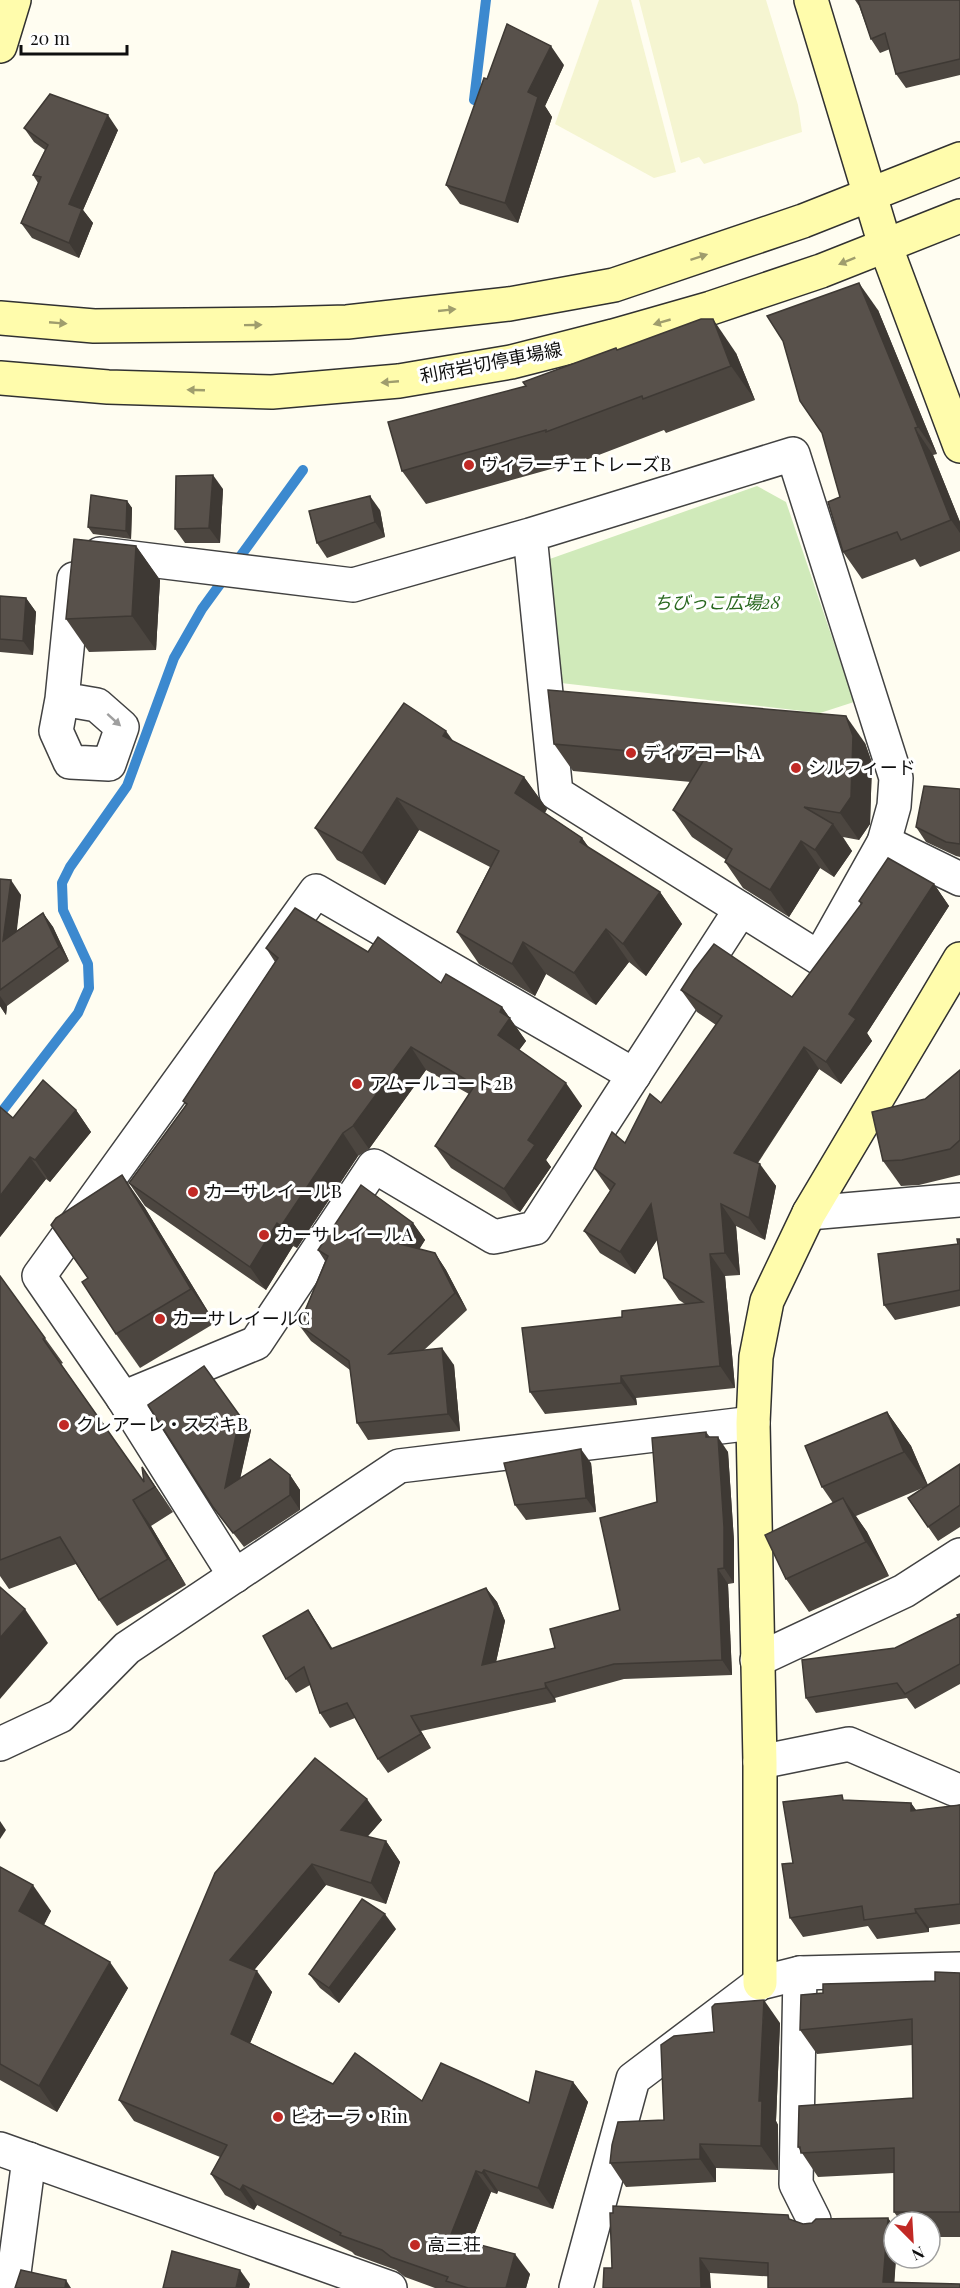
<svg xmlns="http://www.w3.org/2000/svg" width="960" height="2288" viewBox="0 0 960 2288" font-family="'Playfair Display','Noto Sans JP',serif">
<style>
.farmland{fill:#f5f5d1}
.green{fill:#d0eaba}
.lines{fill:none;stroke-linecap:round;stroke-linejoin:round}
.stream{stroke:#3c89cf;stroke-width:10}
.street-casing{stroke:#424242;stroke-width:36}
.secondary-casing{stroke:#313131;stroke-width:36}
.street{stroke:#fff;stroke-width:33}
.secondary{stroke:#fffcac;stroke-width:33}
.wall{fill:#4c4640}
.shaded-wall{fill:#3e3934}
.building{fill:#58514b;stroke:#3e3934;stroke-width:1.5}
.oneway{fill:#9f9d6d}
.oneway2{fill:#9f9f9f}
.poi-dot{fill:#c12925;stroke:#fff;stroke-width:2}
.labels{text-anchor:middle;stroke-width:6;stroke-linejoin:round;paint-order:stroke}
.street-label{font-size:18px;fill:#0f0f0f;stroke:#fff}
.poi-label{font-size:18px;fill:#0f0f0f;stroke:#fff;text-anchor:start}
.park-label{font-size:18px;font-style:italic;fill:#28681e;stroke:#fff}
</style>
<rect width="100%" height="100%" fill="#fffdf1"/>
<!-- farmland -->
<g class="farmland">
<polygon points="599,0 631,0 676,172 654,178 555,124"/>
<polygon points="639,0 766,0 798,105 802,132 704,164 699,157 681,163"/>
</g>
<!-- green -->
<polygon class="green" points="757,486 786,502 854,702 820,713 561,683 544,561"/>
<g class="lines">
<!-- stream -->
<g class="stream">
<polyline points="474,100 486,0"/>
<polyline points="0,1114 78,1013 89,988 88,964 63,910 62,883 70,867 127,786 174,658 202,609 303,470"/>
</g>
<!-- street casing -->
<g class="street-casing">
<g id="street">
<polyline points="100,554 353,585 530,535 793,454 896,778 894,806 884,842 819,958 556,793 530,535"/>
<polyline points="62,699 97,705 122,727 109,764 70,762 56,731 62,699 74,579"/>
<polyline points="884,842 960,879"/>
<polyline points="809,1213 960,1200"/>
<polyline points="123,1398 256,1343 374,1166 494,1237 535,1228 741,909"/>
<polyline points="235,1576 123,1398 39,1276 316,891 634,1075"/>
<polyline points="757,1660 904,1591 960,1555"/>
<polyline points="0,1744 60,1716 127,1648 399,1466 753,1423"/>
<polyline points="760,1762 849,1744 954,1789"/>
<polyline points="800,1973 796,2184 814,2220"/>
<polyline points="0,2149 390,2288"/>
<polyline points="12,2288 29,2159"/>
<polyline points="576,2288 633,2079 760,1983 800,1973 960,1969"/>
</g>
</g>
<!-- secondary casing -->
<g class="secondary-casing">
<g id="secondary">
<polyline points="811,0 885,245 960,446"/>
<polyline points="0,46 14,0"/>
<polyline points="0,318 94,326 274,324 347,322 509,304 614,285 803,221 960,159"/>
<polyline points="0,378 108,387 272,392 399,381 511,362 613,336 711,308 821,271 960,216"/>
<polyline points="760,1983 760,1762 753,1423 756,1357 767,1301 809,1213 960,959"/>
</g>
</g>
<!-- street -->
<use href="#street" class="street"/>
<!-- secondary -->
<use href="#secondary" class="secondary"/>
</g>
<!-- wall -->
<g class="wall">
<polygon points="855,0 960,0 960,75 906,88 896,74 890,49 880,53 871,39 859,6"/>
<polygon points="564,65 545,106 552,117 518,223 460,204 446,185"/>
<polygon points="24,128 118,130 83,210 93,223 79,258 32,238 21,223 38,183 33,175 45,150 34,142"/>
<polygon points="878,310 937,454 933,455 960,522 960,551 920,567 915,559 862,579 843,552 840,497"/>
<polygon points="616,348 617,350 736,353 755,400 666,433 664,430 570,466 569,464 426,504 402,471 526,386"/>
<polygon points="223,489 220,543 185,543 175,529"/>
<polygon points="127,501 132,508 131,539 93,534 88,527"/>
<polygon points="380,510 385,537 327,558 317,543"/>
<polygon points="136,546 160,580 156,650 89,652 66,619"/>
<polygon points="0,596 26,598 36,612 33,655 0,652"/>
<polygon points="454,742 524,777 547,809 545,813 582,838 589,848 660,892 682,924 646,976 629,962 596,1005 546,974 535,996 479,964 457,932 490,867 419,830 385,885 337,860 315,828"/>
<polygon points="865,743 872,763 870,824 859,840 843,837 852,851 834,877 820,868 789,917 743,888 725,862 726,860 692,837 673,810 691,782 573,771 554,744"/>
<polygon points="960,789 960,857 956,856 926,842 916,827"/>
<polygon points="0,879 21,895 16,931 43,913 53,927 69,961 7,1006 6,1015 0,1006"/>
<polygon points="934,884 949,906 867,1033 872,1041 841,1084 819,1069 758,1163 776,1186 765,1240 736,1226 740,1275 725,1276 735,1388 636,1398 637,1405 545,1414 530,1392 622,1317 685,1304 679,1300 664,1278 657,1240 635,1274 600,1253 584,1231 610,1191 594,1168 625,1143 661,1103 716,1025 697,1012 681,990 792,997 861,905 859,901"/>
<polygon points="266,948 368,952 441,983 502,1007 526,1041 519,1050 582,1106 546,1160 551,1167 520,1212 451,1168 435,1146 469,1094 426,1070 369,1149 358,1156 297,1248 293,1246 266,1290 145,1206 129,1183 186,1105 183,1101 275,962"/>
<polygon points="960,1070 960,1175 919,1185 901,1186 883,1161 925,1099"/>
<polygon points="76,1110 91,1132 50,1182 46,1179 0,1237 13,1118"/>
<polygon points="122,1175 145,1208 215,1323 140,1368 116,1334 88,1278"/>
<polygon points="413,1223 425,1240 419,1249 435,1253 446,1270 467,1310 423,1351 454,1365 460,1431 368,1440 357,1423 350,1370 311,1341 299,1325 325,1261 318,1250"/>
<polygon points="960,1239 960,1306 895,1320 884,1305 958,1244"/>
<polygon points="0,1276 63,1363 61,1364 144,1482 142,1467 173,1512 151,1526 186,1585 117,1626 99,1600 76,1564 9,1589 0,1576"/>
<polygon points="887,1412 911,1446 928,1485 960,1464 960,1527 938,1541 908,1498 925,1487 856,1516 867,1532 889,1576 809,1612 786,1579 833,1503 822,1487"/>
<polygon points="240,1416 251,1430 240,1478 290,1475 300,1490 300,1510 244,1547 213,1507"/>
<polygon points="706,1432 710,1437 728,1452 734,1541 734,1583 728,1584 732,1675 624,1679 555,1698 556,1702 421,1731 431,1748 388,1773 378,1759 355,1718 330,1728 320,1713 310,1685 296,1693 286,1679 308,1610 332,1649 486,1588 497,1602 505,1621 496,1662 555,1648 620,1610 657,1502"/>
<polygon points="591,1463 596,1512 526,1520 515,1505"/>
<polygon points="960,1614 960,1684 915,1709 907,1698 816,1713 806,1698 895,1648 958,1617"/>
<polygon points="315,1758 382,1820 367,1837 386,1841 400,1862 386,1904 326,1885 254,1970 272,1992 250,2043 333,2084 422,2101 529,2103 573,2082 588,2102 553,2209 498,2191 497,2194 491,2192 471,2242 530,2274 526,2288 435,2288 405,2277 396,2270 355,2255 352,2252 257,2205 254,2210 225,2195 211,2174 220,2157 134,2121 119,2100"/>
<polygon points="846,1800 911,1803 916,1810 960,1805 960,1924 929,1928 929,1932 877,1939 868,1926 803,1937 790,1918 793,1863"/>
<polygon points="0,1867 51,1911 44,1925 128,1988 57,2112 0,2080"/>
<polygon points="396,1929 339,2003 320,1988 309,1974"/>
<polygon points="960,1973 960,2237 930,2237 930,2222 901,2222 894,2212 894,2173 818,2177 798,2147 913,2098 912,2045 817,2054 800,2030"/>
<polygon points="780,2023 776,2121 778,2125 778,2170 716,2168 716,2182 626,2187 610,2163 664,2120 714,2032"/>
<polygon points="888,2218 894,2227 894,2258 896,2258 894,2282 960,2288 710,2273 612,2268 791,2220 803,2224"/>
</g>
<!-- shaded-wall -->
<g class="shaded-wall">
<polygon points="551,46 564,65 545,106 552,117 518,223 505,203 528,92"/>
<polygon points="108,115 118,130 83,210 93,223 79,258 69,243 69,204"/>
<polygon points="859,283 878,310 937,454 918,427"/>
<polygon points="713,319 736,353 755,400 731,366"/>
<polygon points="915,428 933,455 960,522 960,533 951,520"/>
<polygon points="213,475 223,489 220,543 209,528"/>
<polygon points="370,496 380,510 385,537 375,522"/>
<polygon points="127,501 132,508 131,539 126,531"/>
<polygon points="136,546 160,580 156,650 132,616"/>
<polygon points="26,598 36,612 33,655 23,641"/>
<polygon points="846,716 865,743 872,763 870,824 859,840 840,813"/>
<polygon points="446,731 469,763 443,736"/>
<polygon points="524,777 547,809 537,825 515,793"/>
<polygon points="397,798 419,830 385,885 362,853"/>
<polygon points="833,824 852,851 834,877 815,850"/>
<polygon points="582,838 605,870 580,842"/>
<polygon points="801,841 820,868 789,917 770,890"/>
<polygon points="11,880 21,895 14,955 3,941"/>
<polygon points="934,884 949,906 867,1033 872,1041 841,1084 826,1062 849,1014"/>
<polygon points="660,892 682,924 646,976 623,944"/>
<polygon points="43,913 53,927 69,961 59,947"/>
<polygon points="606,929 629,962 596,1005 574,973"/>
<polygon points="523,942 546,974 535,996 512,964"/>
<polygon points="0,996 7,1006 6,1015 0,1006"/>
<polygon points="502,1007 526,1041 514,1057 498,1035 500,1012"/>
<polygon points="411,1047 426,1070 369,1149 353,1126"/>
<polygon points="804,1047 819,1069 749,1175 734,1153"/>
<polygon points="566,1083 582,1106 546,1160 551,1167 520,1212 504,1189 528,1140"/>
<polygon points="76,1110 91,1132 50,1182 35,1160"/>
<polygon points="343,1133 358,1156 297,1248 281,1226"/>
<polygon points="30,1157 46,1179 0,1237 0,1196"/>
<polygon points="760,1164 776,1186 765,1240 749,1218"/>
<polygon points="122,1175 145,1208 215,1323 191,1289"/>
<polygon points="651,1204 666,1226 635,1274 620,1252"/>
<polygon points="721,1204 736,1226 740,1275 725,1253"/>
<polygon points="277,1223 293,1246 266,1290 250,1267"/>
<polygon points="413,1223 425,1240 412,1261 400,1244"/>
<polygon points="435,1253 446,1270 467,1310 455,1293"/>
<polygon points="710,1254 725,1276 735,1388 720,1366"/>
<polygon points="442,1348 454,1365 460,1431 448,1414"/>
<polygon points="621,1376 636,1398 637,1405 621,1383"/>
<polygon points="887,1412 911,1446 928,1486 904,1452"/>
<polygon points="240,1416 251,1430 235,1502 225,1488"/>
<polygon points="718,1437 728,1452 734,1541 734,1583 724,1568"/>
<polygon points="581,1449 591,1463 596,1512 586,1498"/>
<polygon points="142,1467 160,1493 173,1512 155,1487"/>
<polygon points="290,1475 300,1490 300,1510 290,1495"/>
<polygon points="843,1498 867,1532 889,1576 866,1542"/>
<polygon points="133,1500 151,1526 186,1585 168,1559"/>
<polygon points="718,1569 728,1584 732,1675 722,1660"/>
<polygon points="486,1588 497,1602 505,1621 492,1680 482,1665"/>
<polygon points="25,1609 48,1643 0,1699 0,1638"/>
<polygon points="308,1610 318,1625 342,1664 331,1649"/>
<polygon points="545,1683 555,1698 556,1702 546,1688"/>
<polygon points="411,1716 421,1731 431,1748 421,1734"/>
<polygon points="367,1799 382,1820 355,1851 341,1830"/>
<polygon points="911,1803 924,1822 911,1811"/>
<polygon points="0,1821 6,1830 0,1839"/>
<polygon points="386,1841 400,1862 386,1904 371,1883"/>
<polygon points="312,1864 326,1885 245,1981 230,1960"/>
<polygon points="33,1885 51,1911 37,1937 19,1911"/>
<polygon points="915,1909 929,1928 929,1932 916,1913"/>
<polygon points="385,1914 396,1929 339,2003 329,1988"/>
<polygon points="110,1962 128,1988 57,2112 39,2086"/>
<polygon points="257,1971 272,1992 245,2055 231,2034"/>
<polygon points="764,2000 780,2023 776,2121 778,2125 778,2170 761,2146 759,2101"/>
<polygon points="573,2082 588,2102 553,2209 538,2188"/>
<polygon points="700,2144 716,2168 716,2182 700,2159"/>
<polygon points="484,2170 498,2191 497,2194 482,2173"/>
<polygon points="476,2171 491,2192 465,2258 450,2237"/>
<polygon points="243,2185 257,2205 254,2210 240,2190"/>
<polygon points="888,2218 894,2227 894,2258 896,2258 894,2288 883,2282"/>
<polygon points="515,2254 530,2274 526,2288 506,2288"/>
<polygon points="700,2258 710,2273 711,2288 701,2288"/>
<polygon points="240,2270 250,2284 249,2288 236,2288"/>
<polygon points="66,2280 71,2288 65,2288"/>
</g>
<!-- building -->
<g class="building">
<polygon points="858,0 960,0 960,59 896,74 885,33 871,39"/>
<polygon points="507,24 551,46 528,92 538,97 505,203 446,185 484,78 487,79"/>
<polygon points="50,94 108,115 69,204 82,209 69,243 21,223 41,177 33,175 48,145 24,128"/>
<polygon points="859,283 918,427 915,428 951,520 901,540 897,532 843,552 828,502 840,497 822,433 800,401 783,341 767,316"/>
<polygon points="701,319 713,319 731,366 643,399 642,396 546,432 546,430 402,471 388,422 526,386 523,382 616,348 617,350"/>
<polygon points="213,475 209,528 175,529 176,476"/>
<polygon points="91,495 127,501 126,531 88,527"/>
<polygon points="370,496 375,522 317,543 309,511"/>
<polygon points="74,539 136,546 132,616 66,619"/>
<polygon points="0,596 26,598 23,641 0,639"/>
<polygon points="548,690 846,716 853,736 851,797 840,813 804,807 833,824 815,850 801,841 770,890 725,862 732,849 673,810 705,758 554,744"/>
<polygon points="404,703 446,731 443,736 524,777 515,793 582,838 580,842 660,892 623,944 606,929 574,973 523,942 512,964 457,932 499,851 397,798 362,853 315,828"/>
<polygon points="924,786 960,789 960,844 946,842 916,827"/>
<polygon points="888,858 934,884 849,1014 856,1019 826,1062 804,1047 734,1153 760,1164 749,1218 721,1204 725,1253 710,1254 720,1366 621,1376 621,1383 530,1392 522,1328 622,1317 622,1311 703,1302 664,1278 651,1204 620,1252 584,1231 615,1184 594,1168 612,1132 625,1143 650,1094 661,1103 722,1016 681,990 694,970 714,944 792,997 862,903 859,901"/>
<polygon points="0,879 11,880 3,941 43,913 59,947 0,990"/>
<polygon points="295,908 368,952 378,937 441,983 446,974 502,1007 500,1012 510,1018 498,1035 566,1083 528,1140 535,1145 504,1189 435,1146 475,1085 411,1047 353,1126 343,1133 281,1226 277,1223 250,1267 129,1183 187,1104 183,1101 278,958 266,948"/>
<polygon points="960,1070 960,1140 950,1149 902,1160 883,1161 872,1112 925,1099"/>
<polygon points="43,1080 76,1110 35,1160 30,1157 0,1196 0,1107 13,1118"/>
<polygon points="122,1175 191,1289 116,1334 82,1282 88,1278 51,1225 56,1218"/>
<polygon points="361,1185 413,1223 400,1244 435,1253 455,1293 389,1354 442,1348 448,1414 357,1423 349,1361 299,1325 328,1256 318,1250"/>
<polygon points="957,1239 960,1239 960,1290 884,1305 878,1254 958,1244"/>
<polygon points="0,1276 45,1338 43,1339 144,1482 142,1467 155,1487 133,1500 168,1559 99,1600 60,1537 0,1560"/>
<polygon points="204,1366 240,1416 225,1488 270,1459 290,1475 290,1495 233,1533 213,1507 148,1405"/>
<polygon points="887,1412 904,1452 822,1487 805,1446"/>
<polygon points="706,1432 706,1437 718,1437 724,1527 724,1568 718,1569 722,1660 614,1664 545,1683 546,1688 411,1716 421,1734 378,1759 347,1703 320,1713 304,1667 286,1679 263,1636 308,1610 331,1649 486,1588 495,1607 482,1665 555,1648 550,1629 620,1610 600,1518 657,1502 652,1438"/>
<polygon points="581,1449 586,1498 515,1505 504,1463"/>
<polygon points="960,1464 960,1505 928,1527 908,1498"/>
<polygon points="843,1498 866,1542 786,1579 765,1535"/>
<polygon points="0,1587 25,1609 0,1638"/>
<polygon points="960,1614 960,1664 905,1694 897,1683 806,1698 802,1660 895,1648 958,1617 957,1615"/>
<polygon points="315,1758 367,1799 341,1830 386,1841 371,1883 312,1864 230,1960 257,1971 231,2034 333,2084 355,2053 422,2101 441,2063 529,2103 536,2071 573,2082 538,2188 484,2170 482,2173 476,2171 450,2237 515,2254 506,2288 468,2288 446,2281 448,2277 391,2257 382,2250 340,2235 341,2233 243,2185 240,2190 211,2174 227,2145 119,2100 215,1873"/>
<polygon points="842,1795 843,1800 911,1803 911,1811 960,1805 960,1904 915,1909 916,1913 864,1920 862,1906 790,1918 782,1864 793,1863 783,1802"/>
<polygon points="0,1867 33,1885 19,1911 110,1962 39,2086 0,2064"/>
<polygon points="362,1899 385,1914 329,1988 309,1974"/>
<polygon points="935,1972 960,1973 960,2212 894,2212 894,2148 801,2153 800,2147 798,2147 799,2106 913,2098 912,2019 800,2030 801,1995 823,1993 823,1984 935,1981"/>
<polygon points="764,2000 759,2101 762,2101 761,2146 700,2144 700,2159 610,2163 612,2145 618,2122 664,2120 661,2045 674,2036 714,2032 712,2007 715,2004"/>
<polygon points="613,2206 788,2215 789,2219 803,2224 812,2223 816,2219 888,2218 883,2282 960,2284 960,2288 768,2288 768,2263 700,2258 701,2288 603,2288 604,2268 612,2268 610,2213 613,2213"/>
<polygon points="172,2251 240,2270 236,2288 163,2288"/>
<polygon points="21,2270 66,2280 65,2288 15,2288"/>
</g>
<!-- one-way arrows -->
<defs><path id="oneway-solid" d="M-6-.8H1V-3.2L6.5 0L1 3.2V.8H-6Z" transform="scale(1.5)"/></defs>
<g class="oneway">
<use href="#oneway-solid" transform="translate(699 257) rotate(-18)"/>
<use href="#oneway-solid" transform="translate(847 261) rotate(158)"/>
<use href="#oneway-solid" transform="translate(447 310) rotate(-6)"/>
<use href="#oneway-solid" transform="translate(662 322) rotate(164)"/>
<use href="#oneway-solid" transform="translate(58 323) rotate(5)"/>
<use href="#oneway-solid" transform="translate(253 325) rotate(-1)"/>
<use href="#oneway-solid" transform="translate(390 382) rotate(175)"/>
<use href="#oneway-solid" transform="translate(196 390) rotate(-178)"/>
</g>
<use class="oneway2" href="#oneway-solid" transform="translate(114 720) rotate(42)"/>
<!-- markers -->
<g class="poi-dot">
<circle cx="469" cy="465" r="6"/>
<circle cx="631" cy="753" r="6"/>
<circle cx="796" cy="768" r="6"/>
<circle cx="357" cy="1084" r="6"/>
<circle cx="193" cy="1192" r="6"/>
<circle cx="264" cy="1235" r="6"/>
<circle cx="160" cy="1319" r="6"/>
<circle cx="64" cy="1425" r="6"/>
<circle cx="278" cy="2117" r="6"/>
<circle cx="415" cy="2245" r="6"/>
</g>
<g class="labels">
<!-- street labels -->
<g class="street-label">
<text transform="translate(491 363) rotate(-11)" y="6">利府岩切停車場線</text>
</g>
<!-- poi labels -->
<g class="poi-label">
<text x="481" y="471">ヴィラーチェトレーズB</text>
<text x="643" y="759">ディアコートA</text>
<text x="808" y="774">シルフィード</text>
<text x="369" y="1090">アムールコート2B</text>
<text x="205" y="1198">カーサレイールB</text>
<text x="276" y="1241">カーサレイールA</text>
<text x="172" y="1325">カーサレイールC</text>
<text x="76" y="1431">クレアーレ・スズキB</text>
<text x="290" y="2123">ビオーラ・Rin</text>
<text x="427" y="2251">高三荘</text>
</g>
<!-- park labels -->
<g class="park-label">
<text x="717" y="609">ちびっこ広場28</text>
</g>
</g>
<!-- north arrow -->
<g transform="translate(912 2240) rotate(156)"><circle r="28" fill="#ffffff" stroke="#9f9f9f" stroke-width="1.5"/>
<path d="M0-4.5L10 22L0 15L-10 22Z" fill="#c12925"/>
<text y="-9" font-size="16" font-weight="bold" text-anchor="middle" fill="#0f0f0f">N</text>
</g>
<!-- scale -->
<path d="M21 45v9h106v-9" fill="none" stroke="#0f0f0f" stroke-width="3"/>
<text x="30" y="45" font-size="18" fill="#0f0f0f" stroke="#ffffff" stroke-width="4.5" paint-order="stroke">20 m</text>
</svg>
